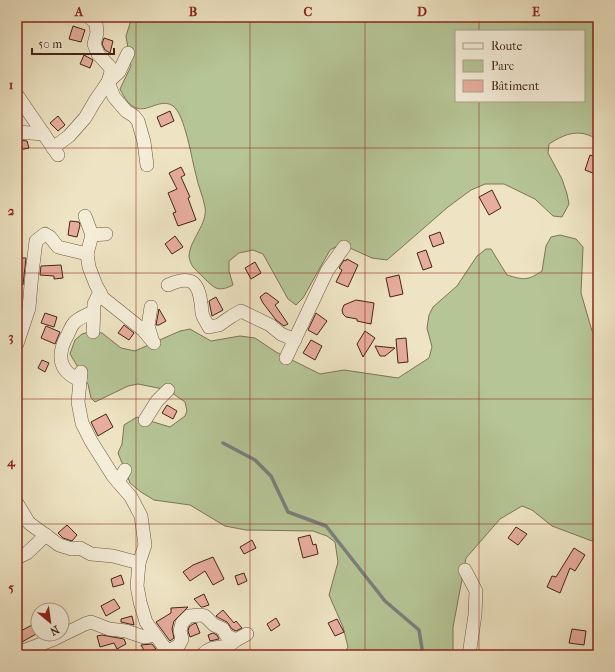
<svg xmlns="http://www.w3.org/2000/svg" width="615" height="672" viewBox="0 0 615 672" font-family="'IM FELL French Canon',serif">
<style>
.green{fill:#b6c596;stroke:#7e7457;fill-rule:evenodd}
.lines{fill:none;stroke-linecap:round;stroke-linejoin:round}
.stream{stroke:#7b7f7c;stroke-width:3.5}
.building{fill:#e7ad9d;stroke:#452418}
.street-casing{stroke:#6f5443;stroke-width:14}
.street{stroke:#f4edd8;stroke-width:13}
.grid{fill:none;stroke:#8f2418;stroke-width:1;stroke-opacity:0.55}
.neatline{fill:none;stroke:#8f2418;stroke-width:1.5}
.grid-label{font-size:13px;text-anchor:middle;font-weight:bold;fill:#8f2418}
</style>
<rect width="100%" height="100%" fill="#eee4c3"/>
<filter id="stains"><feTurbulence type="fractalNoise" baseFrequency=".005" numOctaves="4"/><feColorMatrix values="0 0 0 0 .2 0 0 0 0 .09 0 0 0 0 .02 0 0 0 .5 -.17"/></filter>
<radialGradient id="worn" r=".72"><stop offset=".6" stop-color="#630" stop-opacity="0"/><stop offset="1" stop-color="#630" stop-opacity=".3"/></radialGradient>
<!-- green -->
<g class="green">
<path d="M 132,17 L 575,17 L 590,20 L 598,19 L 598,140 C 580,128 566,133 549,144 L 548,153 L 562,179 L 567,194 L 569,204 L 562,217 L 553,216 L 535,199 L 504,184 L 485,184 L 471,190 L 448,207 L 387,260 L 372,258 L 341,244 L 330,250 L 303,298 L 296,305 L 288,299 L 263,254 L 253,250 L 239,253 L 229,261 L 229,271 L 233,285 C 227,288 222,290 216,288 C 211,286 197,271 193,267 C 191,264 189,259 189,256 C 190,239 208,224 205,207 C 203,196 198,186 196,175 C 192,161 185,114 173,106 C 155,94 139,129 120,89 L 131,66 L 126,36 ZM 456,31 L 584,31 L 584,101 L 456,101 Z"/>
<path d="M 560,235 L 576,239 L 583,247 L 581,293 L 592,331 L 598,339 L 598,539 L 592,541 L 552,526 L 532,510 L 522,506 L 500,519 L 466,558 L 453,627 L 453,655 L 343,655 L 348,647 L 343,627 L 329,595 L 338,562 L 335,542 L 327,536 L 313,531 L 246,530 L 225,526 L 190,505 L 154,500 L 141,492 L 130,483 L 118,453 L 122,444 L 124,425 L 137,417 L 170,427 L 185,416 L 187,411 L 185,402 L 168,390 L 138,384 L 128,386 L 95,402 L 91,398 L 88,384 L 70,354 L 75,340 L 82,334 L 92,331 L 102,333 L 121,348 L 135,351 L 180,331 L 190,329 L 211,341 L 240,336 L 255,338 L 276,352 L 320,374 L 344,370 L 398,378 L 429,358 L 432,347 L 427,328 L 429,315 L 433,307 L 457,286 L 477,256 L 486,249 L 491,249 L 507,275 C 524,280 527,281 542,271 L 546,246 L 551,237 Z"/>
</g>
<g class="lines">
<!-- stream -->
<polyline class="stream" points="223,443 255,460 271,476 288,512 326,526 385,601 419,630 423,655"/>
</g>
<!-- building -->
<g class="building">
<polygon points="73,26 85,30 81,42 69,39"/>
<polygon points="104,38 113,41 110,53 105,50 102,44"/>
<polygon points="84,55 93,60 90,68 80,64"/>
<polygon points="170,111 174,121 161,127 157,117"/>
<polygon points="58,116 65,125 58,131 50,123"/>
<polygon points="17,140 27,141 29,148 19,150"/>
<polygon points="590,155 598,158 598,175 585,170"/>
<polygon points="181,167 185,175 181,177 190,197 188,198 196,220 178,226 173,213 176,212 168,193 177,189 169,173"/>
<polygon points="492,190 501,208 489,215 479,197"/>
<polygon points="70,221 79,222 80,225 77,237 68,235"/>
<polygon points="440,232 444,243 433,247 429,236"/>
<polygon points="175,236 183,247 172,254 165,244"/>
<polygon points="426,250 432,267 423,270 417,253"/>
<polygon points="18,258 26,258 23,285 17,285 17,276 18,276"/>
<polygon points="347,259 358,265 348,287 336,282 342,270 339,268 344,260 346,261"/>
<polygon points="255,262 261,273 251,279 245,268"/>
<polygon points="61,265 63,278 54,279 54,276 40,275 41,266"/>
<polygon points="399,275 403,294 390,297 386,278"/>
<polygon points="265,293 267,293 279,302 275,305 288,324 284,326 276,320 263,303 260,297"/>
<polygon points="216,297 223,310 212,316 209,301"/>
<polygon points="356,300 374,303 371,324 357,321 357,319 346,317 343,314 342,310 344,305"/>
<polygon points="159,309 166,321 159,325 156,325"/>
<polygon points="45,313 57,317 54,327 41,323"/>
<polygon points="316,313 327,321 317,335 308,330"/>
<polygon points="124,325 134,333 129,340 118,333"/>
<polygon points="46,326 60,332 55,344 41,338"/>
<polygon points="365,331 375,338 363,357 357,344"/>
<polygon points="406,338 408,362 398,363 396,339"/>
<polygon points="311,340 322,346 315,360 303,353"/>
<polygon points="375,346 395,348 385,356 380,356"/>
<polygon points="42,360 49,363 45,372 38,368"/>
<polygon points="167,405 177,411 173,419 162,413"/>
<polygon points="106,414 113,427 98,436 91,422"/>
<polygon points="67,525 77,535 72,541 63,538 58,533"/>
<polygon points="516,527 527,534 518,545 508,538"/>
<polygon points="310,535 313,545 316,544 318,554 303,558 298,538"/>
<polygon points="252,540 256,548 244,554 240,547"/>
<polygon points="574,548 585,555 575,571 570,568 560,593 547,587 552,576 556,577"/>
<polygon points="213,557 224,579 213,585 205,571 190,581 183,572 193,565"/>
<polygon points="244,573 247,581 238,585 235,576"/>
<polygon points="121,575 124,584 113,587 111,579"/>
<polygon points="204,594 209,605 203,607 201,607 194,599"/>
<polygon points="114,599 120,608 106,616 101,606"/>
<polygon points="188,607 174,621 172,629 174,638 170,641 156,622 171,613 171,608"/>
<polygon points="223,610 234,623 236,621 242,628 236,631 232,629 227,622 219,618 216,616"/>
<polygon points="132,616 134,625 121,622 121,619"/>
<polygon points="276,618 280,625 271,631 267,624"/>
<polygon points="337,619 344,632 335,636 328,623"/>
<polygon points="196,623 200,633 190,637 188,631 189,627 193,624"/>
<polygon points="32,625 36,634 22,642 17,633"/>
<polygon points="572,629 586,631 584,645 569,643"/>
<polygon points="213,633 217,635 219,639 210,641 208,635"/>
<polygon points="102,635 124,639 126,644 117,649 114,643 100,647 97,636"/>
<polygon points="152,644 156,649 146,654 141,645"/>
</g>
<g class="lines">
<!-- street casing -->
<g class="street-casing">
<g id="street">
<polyline points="89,17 96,23 97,33 94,44 98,54 110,67 111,72 108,82 114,97 126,111 134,116 138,121 144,142 147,165"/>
<polyline points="17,95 58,155"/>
<polyline points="17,132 44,134"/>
<polyline points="53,148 69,136 85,118 95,101 108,82 119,72 128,53"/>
<polyline points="85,216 92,235 87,254 89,267 96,285 103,298 143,330 154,343"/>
<polyline points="92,235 106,234"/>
<path d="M 168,285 C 189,276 198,279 201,303 C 202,307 201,312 203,316 C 204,319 207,323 209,327 L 219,325 L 232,316 L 241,311 L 270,325 L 281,334 L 295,340"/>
<polyline points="151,307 148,326 152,339"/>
<polyline points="93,332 94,304 100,292"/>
<polyline points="17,344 29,308 32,273 36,241 45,234 50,237 58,247 87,254"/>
<polyline points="286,358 327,271 344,247"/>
<polyline points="81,372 78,402 82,423 91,441 113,476 131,497 141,516 145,545 139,563 137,586 140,602 146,622 170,655"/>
<path d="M 80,380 C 57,371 57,353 68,334 C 70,330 71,326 74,323 C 78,318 87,315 93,312"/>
<polyline points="145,420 157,401 168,390"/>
<polyline points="118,482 125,470"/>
<polyline points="17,503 29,523 59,545 72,549 80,548 91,554 113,556 139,563"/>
<polyline points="17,558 27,553 46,535"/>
<polyline points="465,570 476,591 475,615 469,655"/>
<polyline points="17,652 20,652 52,640 85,624 91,622 109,629 126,631 144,637 155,635"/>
<polyline points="167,652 179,645 182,639 180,631 182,623 189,616 201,615 205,616 214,625 223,629 226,635 236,640 247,634"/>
<path d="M 202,655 C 211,646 217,648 228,646 C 231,645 233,642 236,640"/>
</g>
</g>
<!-- street -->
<use href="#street" class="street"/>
</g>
<!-- grid -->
<path class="grid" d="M 136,17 L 136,655M 250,17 L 250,655M 365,17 L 365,655M 479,17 L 479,31M 479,101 L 479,655M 17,148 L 598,148M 17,273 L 598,273M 17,399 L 598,399M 17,524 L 598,524"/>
<!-- margin -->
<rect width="615" height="672" fill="none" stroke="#eee4c3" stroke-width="44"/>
<!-- legend -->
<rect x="455" y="30" width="130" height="72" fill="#f4edd8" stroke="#ae9d8b"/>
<rect x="463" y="43" width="20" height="6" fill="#f4edd8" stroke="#ae9d8b"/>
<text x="491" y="50" font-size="12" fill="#452418">Route</text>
<rect x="463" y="60" width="20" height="12" fill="#b6c596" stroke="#ae9d8b"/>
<text x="491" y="70" font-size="12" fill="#452418">Parc</text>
<rect x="463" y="80" width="20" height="12" fill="#e7ad9d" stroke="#ae9d8b"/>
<text x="491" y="90" font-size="12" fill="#452418">Bâtiment</text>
<!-- north arrow -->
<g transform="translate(50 622) rotate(151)"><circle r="19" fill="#f4edd8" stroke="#ae9d8b"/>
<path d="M0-3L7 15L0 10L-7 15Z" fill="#8f2418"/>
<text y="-6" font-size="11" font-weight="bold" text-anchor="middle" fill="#452418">N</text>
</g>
<!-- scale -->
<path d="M32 48v6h82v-6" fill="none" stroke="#452418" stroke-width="2"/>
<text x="38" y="48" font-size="12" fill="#452418" stroke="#f4edd8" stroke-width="3" paint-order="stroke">50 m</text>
<rect x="22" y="22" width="571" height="628" class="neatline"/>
<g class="grid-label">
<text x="79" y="16">A</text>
<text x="193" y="16">B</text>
<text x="308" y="16">C</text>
<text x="422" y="16">D</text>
<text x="536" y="16">E</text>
<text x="11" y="89">1</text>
<text x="11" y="215">2</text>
<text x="11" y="341">3</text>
<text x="11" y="466">4</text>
<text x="11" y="592">5</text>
</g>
<rect width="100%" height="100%" filter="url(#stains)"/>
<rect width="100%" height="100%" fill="url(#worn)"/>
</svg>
